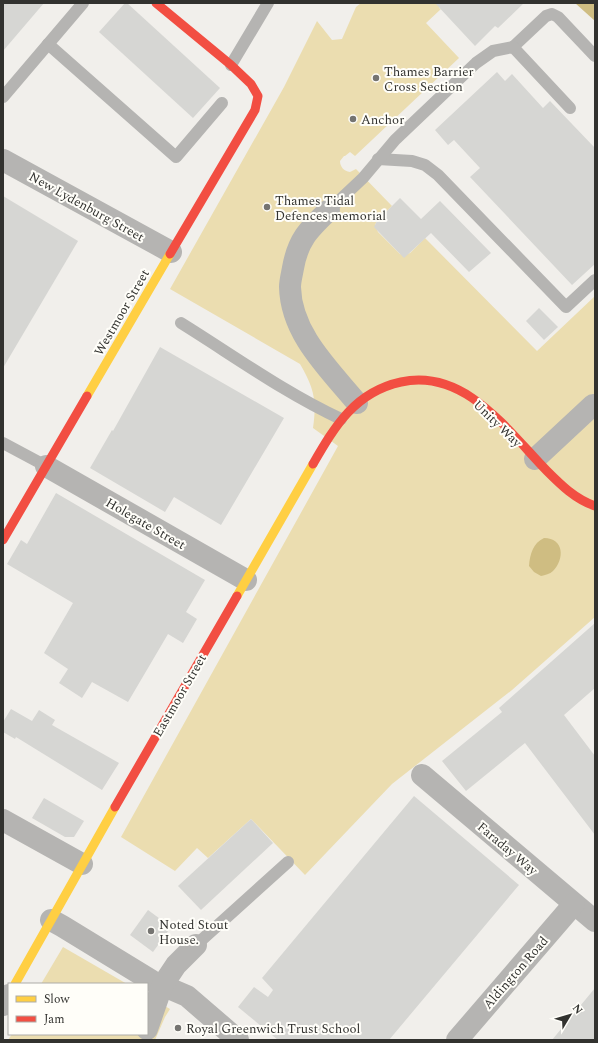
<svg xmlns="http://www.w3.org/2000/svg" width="598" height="1043" viewBox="0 0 598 1043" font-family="Spectral,serif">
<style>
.green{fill:#ebddb0}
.water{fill:#cfbd82}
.building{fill:#d6d6d3}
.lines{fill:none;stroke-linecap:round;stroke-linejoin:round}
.lane{stroke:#b5b4b2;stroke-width:12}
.street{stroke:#b5b4b2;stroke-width:22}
.slow{stroke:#ffcf43;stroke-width:9}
.jam{stroke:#f24e42;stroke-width:9}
.poi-dot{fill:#757471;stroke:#fffef9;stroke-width:1.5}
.labels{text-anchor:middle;stroke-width:4;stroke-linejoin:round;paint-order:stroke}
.poi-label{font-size:13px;fill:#32322f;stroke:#fffef9;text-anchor:start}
.street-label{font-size:13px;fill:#32322f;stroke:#fffef9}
</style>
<rect width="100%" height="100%" fill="#f1efeb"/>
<!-- green -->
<g class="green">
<path d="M 361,3 L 439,3 L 439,8 L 441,9 L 426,23 L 459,58 L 355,156 L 350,152 L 345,156 L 344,156 L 340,161 C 340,167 344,171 350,172 L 356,169 L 392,206 L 377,221 L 375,225 L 378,232 L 400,254 L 404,255 L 410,253 L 425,238 L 537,351 L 595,296 L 595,617 L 512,690 L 392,784 L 305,875 L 251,819 L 208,858 L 197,848 L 175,871 L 121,837 L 338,446 L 313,428 C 317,400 314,388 300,364 L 170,289 L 284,87 L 317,21 L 332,40 L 342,39 L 356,7 Z"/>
<polygon points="63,947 127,984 41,984"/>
<polygon points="147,996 170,1009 165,1017 155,1040 8,1040 12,1034 147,1034"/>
</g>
<!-- water -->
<g class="water">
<polygon points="575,3 595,3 595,21"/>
<path d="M 544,538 C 564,538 565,559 553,571 C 550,574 545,575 541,576 L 534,572 L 529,566 C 530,554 533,543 544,538 Z"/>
</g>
<!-- building -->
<g class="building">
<polygon points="3,3 44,3 3,51"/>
<polygon points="125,3 127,3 220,88 193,118 99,32"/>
<polygon points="435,3 524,3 498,28 495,26 475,46"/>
<polygon points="497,72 505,81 512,74 543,108 550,101 595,148 595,264 572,285 470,177 480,168 454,140 448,145 435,130"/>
<polygon points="3,196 78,241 3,368"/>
<polygon points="400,198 421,219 440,201 491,253 469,272 431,233 404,258 374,227 377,221"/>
<polygon points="539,308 558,327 544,340 526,321"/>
<polygon points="160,347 284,418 221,525 174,497 165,512 90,468 112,430 113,431"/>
<polygon points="56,493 205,580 186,612 197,619 183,643 168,634 128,702 92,682 82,698 59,683 68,669 44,653 73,603 7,564 21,540 27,544"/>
<polygon points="595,623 595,688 564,715 595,756 595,835 525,743 466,791 442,761 502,712 499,708"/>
<polygon points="11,709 32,721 39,710 55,720 52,725 119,763 102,790 16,737 15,739 3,732 3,722"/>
<polygon points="414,796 519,885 389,1040 278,1040 238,1007 254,987 268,997 273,990 262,978"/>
<polygon points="44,798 84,821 74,837 65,837 32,818"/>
<polygon points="251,819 273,843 201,910 178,886"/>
<polygon points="148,910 171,927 153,952 130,935"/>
<polygon points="595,988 595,1040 552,1040 576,1011"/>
</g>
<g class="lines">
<!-- lane -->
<g class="lane">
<polyline points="48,44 176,157 222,103"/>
<polyline points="513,47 546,16 552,14 558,17 595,56"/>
<polyline points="231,65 268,3"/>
<polyline points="3,97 83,3"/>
<polyline points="378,159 412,161 425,165 438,175 566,307 595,280"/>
<polyline points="329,210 363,178 395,140 476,63 493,51 513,47 570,108"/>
<path d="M 181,323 C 234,356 285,393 341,419"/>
<polyline points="3,443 46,466"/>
<polyline points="196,945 288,862"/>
</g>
<!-- street -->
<g class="street">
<polyline points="3,160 171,252"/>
<path d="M 329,210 C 308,230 298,240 293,268 C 292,274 290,281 290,287 C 291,334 329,369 357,403"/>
<polyline points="535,459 593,405"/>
<polyline points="46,466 246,580"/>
<polyline points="422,775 595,921"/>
<polyline points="3,820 82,864"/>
<polyline points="51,920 62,926 152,981 187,996 238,1040"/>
<polyline points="3,1005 9,995"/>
<polyline points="147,1029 162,986 176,965 196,945"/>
<polyline points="457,1040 574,904"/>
</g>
<!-- slow -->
<g class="slow">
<polyline points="87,396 170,254"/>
<polyline points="237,596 313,464"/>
<polyline points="15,984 115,807"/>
</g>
<!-- jam -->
<g class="jam">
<polyline points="156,3 231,65 251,84 258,96 255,110 170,254"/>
<path d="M 313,464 C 335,426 355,392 401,382 C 465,368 508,431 547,471 C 561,485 575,499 595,506"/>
<polyline points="3,540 87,396"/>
<polyline points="115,807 237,596"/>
</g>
</g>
<!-- markers -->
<g class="poi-dot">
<circle cx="376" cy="78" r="4"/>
<circle cx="353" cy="119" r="4"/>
<circle cx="267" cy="207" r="4"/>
<circle cx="151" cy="931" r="4"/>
<circle cx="178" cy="1028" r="4"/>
</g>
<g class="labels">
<!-- poi labels -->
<g class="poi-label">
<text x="384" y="76">Thames Barrier<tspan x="384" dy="15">Cross Section</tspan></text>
<text x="361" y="124">Anchor</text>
<text x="275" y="205">Thames Tidal<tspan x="275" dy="15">Defences memorial</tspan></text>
<text x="159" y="929">Noted Stout<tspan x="159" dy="15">House.</tspan></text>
<text x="186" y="1033">Royal Greenwich Trust School</text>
</g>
<!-- street labels -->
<g class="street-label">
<text transform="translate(87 206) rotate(29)" y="5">New Lydenburg Street</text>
<text transform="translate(121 312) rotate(-60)" y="5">Westmoor Street</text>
<text transform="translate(498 423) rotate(44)" y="5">Unity Way</text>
<text transform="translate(146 523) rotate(30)" y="5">Holegate Street</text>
<text transform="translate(179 695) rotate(-60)" y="5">Eastmoor Street</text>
<text transform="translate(508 848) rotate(40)" y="5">Faraday Way</text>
<text transform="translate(515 972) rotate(-49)" y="5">Aldington Road</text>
</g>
</g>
<!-- border -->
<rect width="598" height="1043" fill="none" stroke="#32322f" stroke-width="8"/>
<!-- legend -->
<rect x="8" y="983" width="140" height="52" fill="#fffef9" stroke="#adaca8"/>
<rect x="16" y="996" width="20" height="6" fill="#ffcf43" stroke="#adaca8"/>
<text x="44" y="1003" font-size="12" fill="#32322f">Slow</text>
<rect x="16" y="1016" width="20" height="6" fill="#f24e42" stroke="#adaca8"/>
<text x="44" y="1023" font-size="12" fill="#32322f">Jam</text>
<!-- north arrow -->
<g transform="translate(570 1015) rotate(52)" stroke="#fffef9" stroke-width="3" paint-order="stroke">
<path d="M0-3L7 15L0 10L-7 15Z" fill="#32322f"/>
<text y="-6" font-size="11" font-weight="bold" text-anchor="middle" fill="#32322f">N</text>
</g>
</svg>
